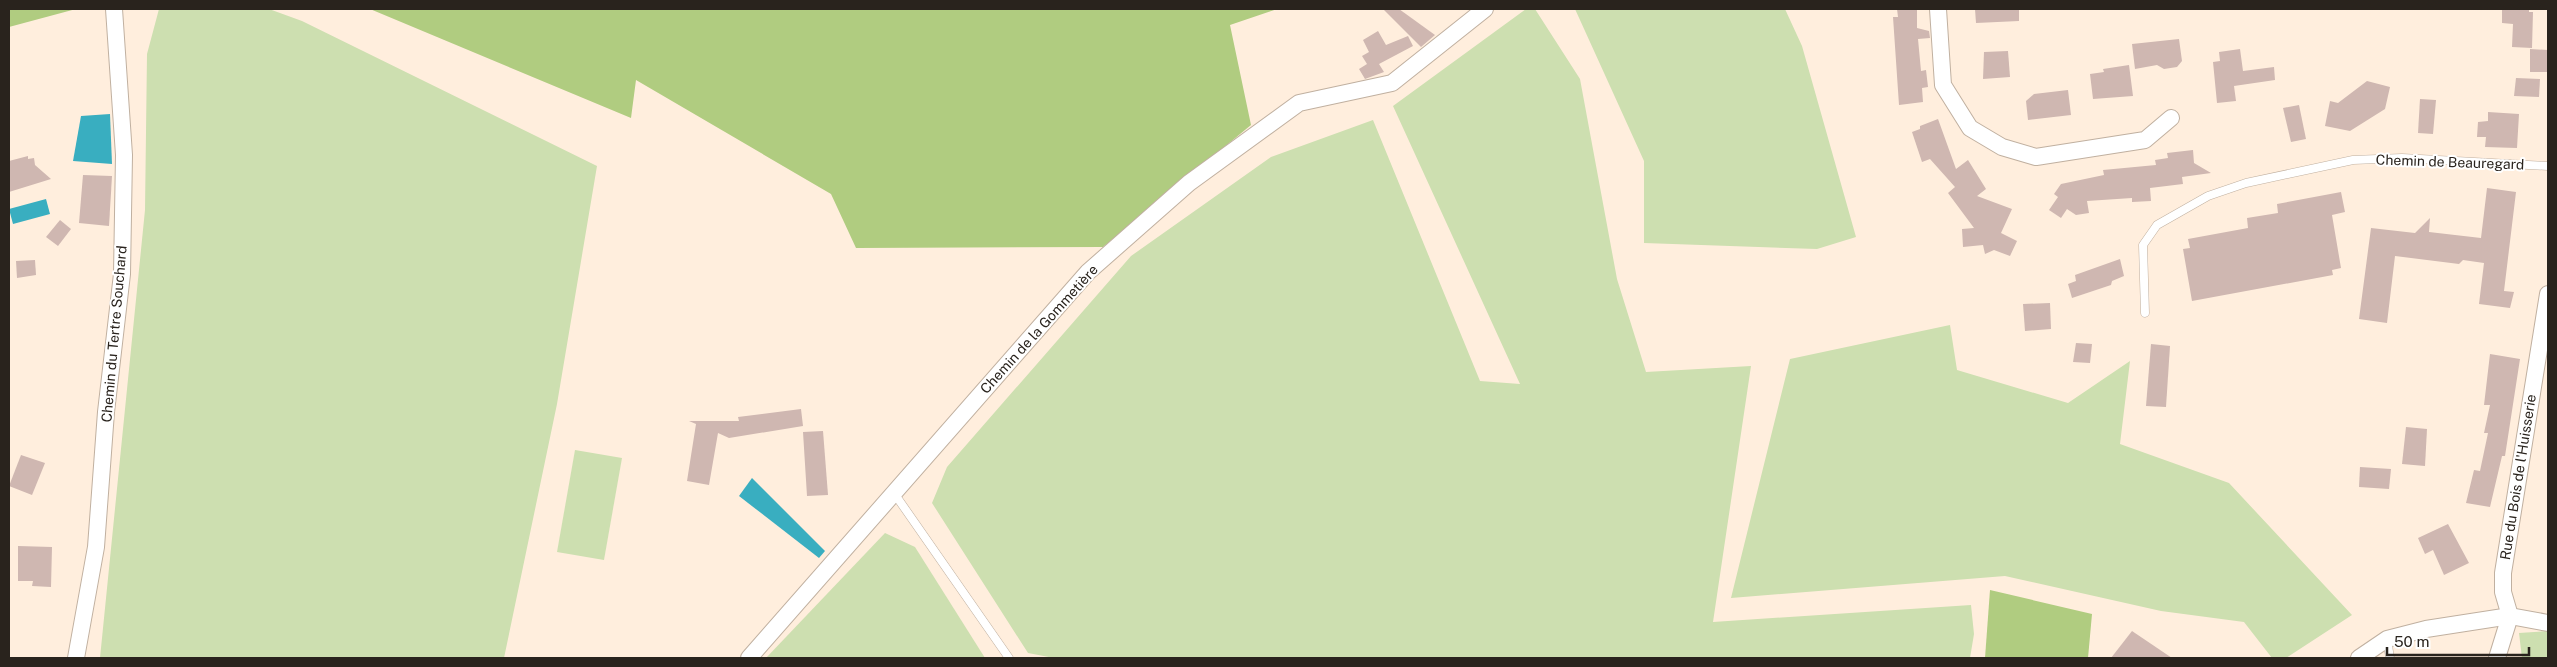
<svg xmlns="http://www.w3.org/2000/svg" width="2557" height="667" viewBox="0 0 2557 667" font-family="'Public Sans',sans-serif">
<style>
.green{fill:#cddfb0}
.forest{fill:#b0cc80}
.water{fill:#39aec0}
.building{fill:#cfb7b1}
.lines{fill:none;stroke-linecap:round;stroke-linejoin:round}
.lane-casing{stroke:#c0b0a0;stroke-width:9}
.street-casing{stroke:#c0b0a0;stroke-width:18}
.lane{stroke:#fff;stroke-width:8}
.street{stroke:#fff;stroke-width:16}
.labels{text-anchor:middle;stroke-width:4;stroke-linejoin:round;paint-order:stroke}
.street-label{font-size:14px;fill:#29231d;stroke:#fff}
</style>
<rect width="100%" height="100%" fill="#fed"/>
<!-- green -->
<g class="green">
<polygon points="159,9 269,9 302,21 597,166 557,404 504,658 100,658 145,210 147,54"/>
<polygon points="1526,9 1535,9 1580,79 1617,279 1646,372 1751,366 1713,622 1971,605 1974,634 1970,658 1054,658 1028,653 932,503 947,467 1131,256 1271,157 1373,120 1480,381 1520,384 1393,106"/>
<polygon points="1575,9 1785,9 1802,46 1856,237 1817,249 1644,243 1644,161"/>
<polygon points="1950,325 1957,370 2068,403 2130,361 2120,444 2229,483 2352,615 2286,658 2272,658 2244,622 2161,611 2005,576 1731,598 1790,359"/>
<polygon points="575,450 622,458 604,560 557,552"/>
<polygon points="885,533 915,547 985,658 766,658"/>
<polygon points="2548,631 2548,658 2522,658 2519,633"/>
</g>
<!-- forest -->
<g class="forest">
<polygon points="9,9 76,9 9,27"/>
<polygon points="370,9 1277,9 1230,25 1251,125 1103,247 856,248 831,194 636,80 631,118"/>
<polygon points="1990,590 2092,614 2088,658 1985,658"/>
</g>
<!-- water -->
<g class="water">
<polygon points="110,114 112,164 73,161 81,116"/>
<polygon points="46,199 50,214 13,224 9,209"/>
<polygon points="752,478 825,551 819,558 739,496"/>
</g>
<!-- building -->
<g class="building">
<polygon points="1383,9 1399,9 1435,35 1421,47"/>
<polygon points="1897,9 1917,9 1917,28 1929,31 1930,38 1918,39 1921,71 1926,70 1928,87 1922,88 1923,102 1899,105 1893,17 1898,17"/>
<polygon points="1975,9 2019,9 2019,21 1976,23"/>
<polygon points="2502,9 2529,9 2529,12 2533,12 2532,48 2512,47 2513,24 2502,23"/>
<polygon points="1378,31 1386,45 1408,36 1413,46 1379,64 1384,72 1365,79 1359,69 1367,64 1362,56 1369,52 1363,40"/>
<polygon points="2179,39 2182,61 2177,67 2164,69 2157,65 2135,69 2132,44"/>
<polygon points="2240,49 2243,71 2274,67 2275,80 2234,86 2236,101 2217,103 2213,62 2220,61 2219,52"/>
<polygon points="2530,49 2548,50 2548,72 2530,72"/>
<polygon points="2008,51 2010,77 1983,79 1984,52"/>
<polygon points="2129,65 2133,96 2093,99 2090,74 2104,72 2103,69"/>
<polygon points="2516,78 2540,79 2539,97 2514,96"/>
<polygon points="2367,81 2390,87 2385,109 2350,131 2325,126 2330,101 2338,103"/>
<polygon points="2068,90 2071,115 2028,120 2026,101 2034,94"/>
<polygon points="2420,99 2436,100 2433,134 2418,133"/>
<polygon points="2299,105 2306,139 2291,142 2283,108"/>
<polygon points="2488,112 2519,114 2517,148 2485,147 2486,137 2477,137 2478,122 2488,121"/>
<polygon points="1938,119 1956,169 1968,160 1986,189 1977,196 2012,209 2001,233 2017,241 2010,256 1994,250 1985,254 1983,245 1963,247 1962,229 1974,228 1948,193 1955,187 1930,159 1922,162 1912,132 1920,129 1920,126"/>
<polygon points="2193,150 2194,163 2211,173 2182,177 2183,184 2150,188 2151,201 2132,202 2132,198 2087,201 2089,213 2076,215 2067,209 2061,218 2049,210 2058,197 2054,194 2061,184 2104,175 2103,170 2156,165 2155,160 2168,158 2167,153"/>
<polygon points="28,156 28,159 34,158 35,165 51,179 9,192 9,161"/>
<polygon points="83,175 112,176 109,226 79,223"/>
<polygon points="2487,188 2516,192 2504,291 2514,292 2510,308 2479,304 2484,263 2463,260 2459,264 2395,256 2387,323 2359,319 2371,228 2415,233 2430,218 2429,232 2481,238"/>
<polygon points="2341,192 2345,212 2332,215 2341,268 2332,270 2333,275 2192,301 2183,249 2190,248 2188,239 2248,228 2247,218 2278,213 2277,204"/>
<polygon points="60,220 71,229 58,246 46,237"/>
<polygon points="2120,259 2124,276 2112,281 2111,285 2072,298 2068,284 2076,281 2075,275"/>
<polygon points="35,260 36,275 17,278 16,261"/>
<polygon points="2050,303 2051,329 2025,331 2023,304"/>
<polygon points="2076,343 2092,344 2090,363 2073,362"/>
<polygon points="2151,344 2170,346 2166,407 2146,406"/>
<polygon points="2490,354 2520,359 2505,456 2502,456 2490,507 2466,503 2474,470 2480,471 2488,433 2484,433 2490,405 2484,405"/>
<polygon points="801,409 803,426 729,438 718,433 709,485 687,481 696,424 689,421 739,421 738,417"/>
<polygon points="2406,427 2427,429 2425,466 2402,464"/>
<polygon points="823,431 828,495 807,496 803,432"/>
<polygon points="21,455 45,463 32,495 9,486"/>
<polygon points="2360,467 2391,469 2389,489 2359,487"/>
<polygon points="2448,524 2469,563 2444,575 2433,550 2425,554 2418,538"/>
<polygon points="18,546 52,547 51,587 32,586 33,581 18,581"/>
<polygon points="2132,631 2172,658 2111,658"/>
</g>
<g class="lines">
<!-- lane casing -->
<g class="lane-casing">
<g id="lane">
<polyline points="2145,313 2143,245 2157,225 2208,196 2246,183 2353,160 2402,158 2548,166"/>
<polyline points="894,493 1009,658"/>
<polyline points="2387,639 2390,658"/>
</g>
</g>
<!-- street casing -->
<g class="street-casing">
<g id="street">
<polyline points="1938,9 1943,85 1970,128 2002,147 2036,157 2145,140 2171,118"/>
<polyline points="76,658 96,547 106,412 122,274 124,155 114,9"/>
<polyline points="749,658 1088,272 1189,183 1299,103 1392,83 1485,9"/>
<polyline points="2359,658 2387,639 2426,629 2510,616 2548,623"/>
<polyline points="2497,658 2510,616 2503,592 2503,573 2548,294"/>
</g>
</g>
<!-- lane -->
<use href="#lane" class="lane"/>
<!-- street -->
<use href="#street" class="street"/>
</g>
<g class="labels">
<!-- street labels -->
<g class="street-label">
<text transform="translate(2450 162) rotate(2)" y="5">Chemin de Beauregard</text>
<text transform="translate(1039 329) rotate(-48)" y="5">Chemin de la Gommetière</text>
<text transform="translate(114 334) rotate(-85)" y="5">Chemin du Tertre Souchard</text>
<text transform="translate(2518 477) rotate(-81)" y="5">Rue du Bois de l'Huisserie</text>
</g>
</g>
<!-- border -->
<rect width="2557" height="667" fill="none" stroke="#29231d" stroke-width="20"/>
<!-- scale -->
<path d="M2387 647v8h142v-8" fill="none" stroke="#29231d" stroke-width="2.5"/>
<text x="2394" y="647" font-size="15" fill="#29231d" stroke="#ffffff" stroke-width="4" paint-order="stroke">50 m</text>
</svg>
